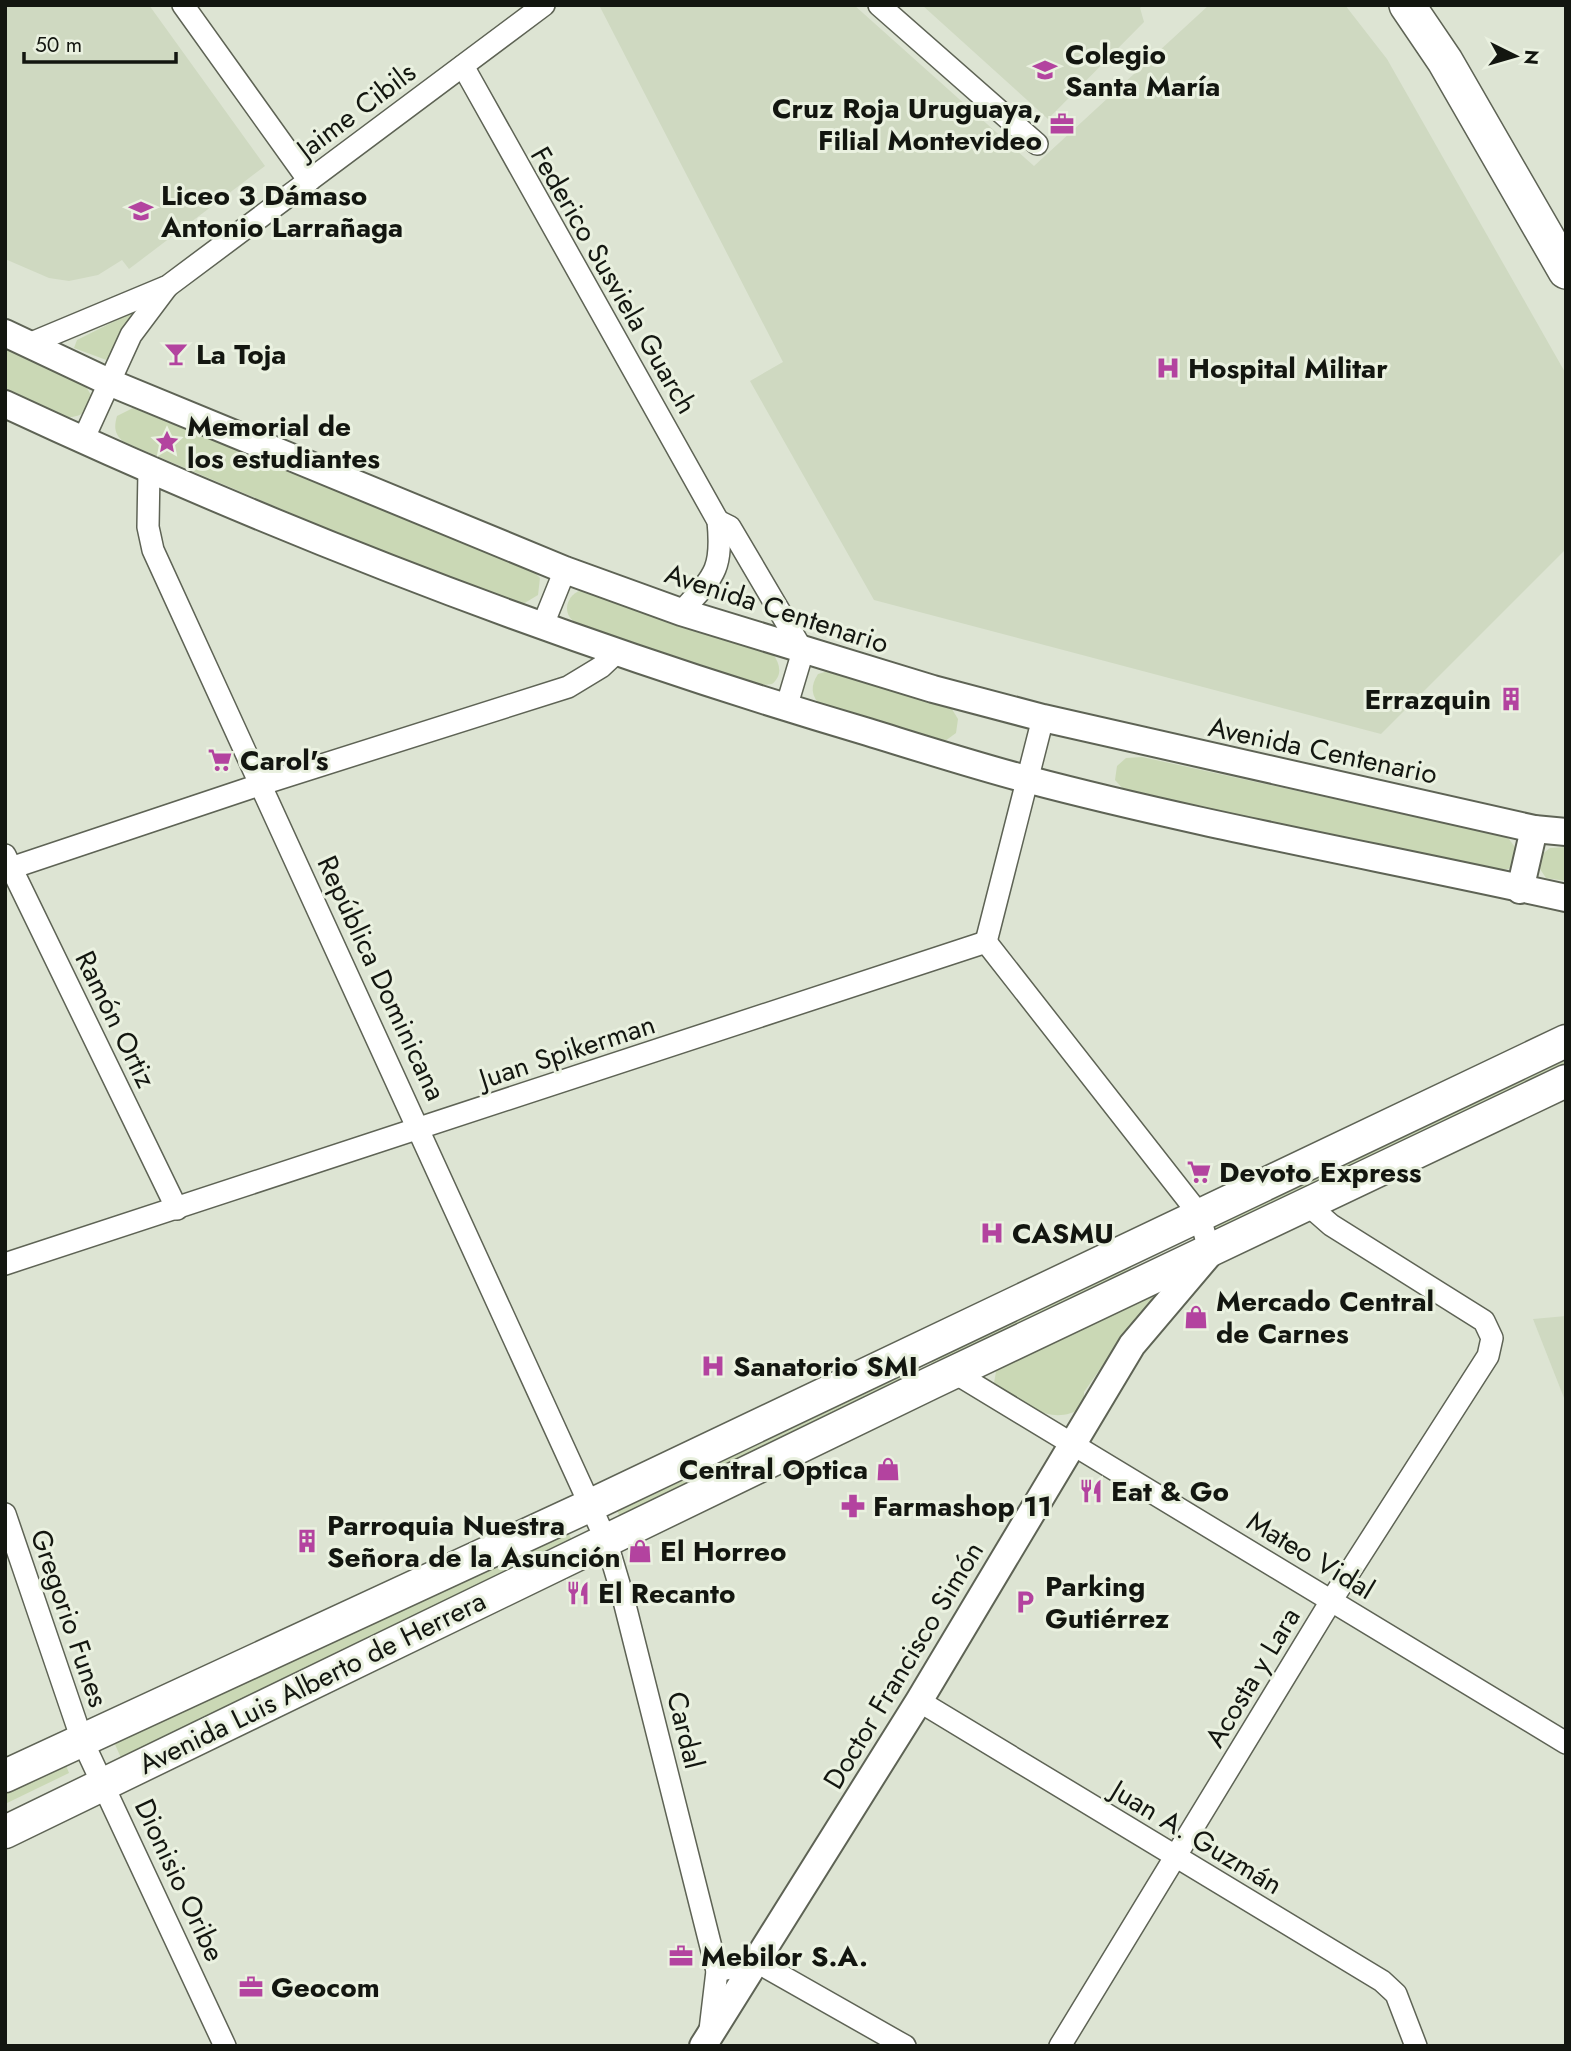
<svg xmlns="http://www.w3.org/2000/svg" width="1571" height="2051" viewBox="0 0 1571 2051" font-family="Jost,sans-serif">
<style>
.built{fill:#cfd9c1}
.green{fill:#cad8b5}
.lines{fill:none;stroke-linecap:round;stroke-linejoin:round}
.minor-casing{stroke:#5e6355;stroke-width:24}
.tertiary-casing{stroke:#5e6355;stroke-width:30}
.secondary-casing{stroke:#5e6355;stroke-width:35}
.primary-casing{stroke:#5e6355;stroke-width:38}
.minor{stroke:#fff;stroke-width:21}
.tertiary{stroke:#fff;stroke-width:26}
.secondary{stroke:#fff;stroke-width:32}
.primary{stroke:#fff;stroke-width:35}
.labels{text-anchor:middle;stroke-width:6;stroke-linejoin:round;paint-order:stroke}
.poi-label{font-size:28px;font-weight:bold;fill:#131610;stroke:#eaf1e0;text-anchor:start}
.street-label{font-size:28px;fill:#131610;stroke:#eaf1e0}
</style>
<rect width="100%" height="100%" fill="#dde4d3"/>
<!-- built -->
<g class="built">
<polygon points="5,5 149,5 265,166 129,269 122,260 98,275 69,281 49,278 5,259"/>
<polygon points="599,5 854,5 1034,166 1209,5 1345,5 1387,59 1566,374 1566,549 1381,734 874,600 750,381 783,362"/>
<polygon points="922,5 1143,5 1140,8 1144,22 1048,119"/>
<polygon points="1566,1316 1566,1403 1533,1319"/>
</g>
<!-- green -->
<g class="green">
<polygon points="158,293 109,361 74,348 77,340 125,316"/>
<path d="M 5,347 L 85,385 L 91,395 C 89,410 83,417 68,417 L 5,388 Z"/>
<path d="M 133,408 L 531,569 L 540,578 L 538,595 L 523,604 L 514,602 L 354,540 L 124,442 C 114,434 114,427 117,416 Z"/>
<path d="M 581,590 L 773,654 C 780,664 783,675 772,684 L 756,686 L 578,624 C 561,616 565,596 581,590 Z"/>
<path d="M 832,670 L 950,706 L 958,719 L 956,733 L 945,741 L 938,741 L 821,706 C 811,696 810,686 818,674 Z"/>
<polygon points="1142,757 1503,836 1509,839 1517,850 1513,868 1490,872 1124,790 1115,780 1117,766 1126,758"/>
<polygon points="1566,847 1566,881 1546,878 1540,869 1541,855 1550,848"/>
<polygon points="1566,1055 1566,1071 1218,1237 1211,1224"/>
<polygon points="1128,1264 1136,1275 935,1372 930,1359"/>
<path d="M 1173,1282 L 1148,1313 L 1135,1319 L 1084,1392 L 1084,1407 C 1048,1429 1025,1402 994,1383 L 997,1366 Z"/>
<polygon points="918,1364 923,1376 621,1521 616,1507"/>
<polygon points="566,1529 574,1544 122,1760 113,1740"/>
<polygon points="65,1763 69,1773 5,1804 5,1792"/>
</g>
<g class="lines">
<!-- minor casing -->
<g class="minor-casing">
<g id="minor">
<polyline points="183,5 309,181"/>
<polyline points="879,5 1037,144"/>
<path d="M 463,66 L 718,521 C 723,571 714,576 681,612"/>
<polyline points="29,344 168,286 544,5"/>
<polyline points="83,440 131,335 167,287"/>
<polyline points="149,470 148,527 153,550 606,1540 623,1597 717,1971 710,2030"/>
<polyline points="718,521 730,527 803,651 786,708"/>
<polyline points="542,627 565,570"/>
<polyline points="5,855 177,1209"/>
<polyline points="5,870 262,784 568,687 601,667 617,652"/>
<polyline points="986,942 1199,1214 1210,1253"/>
<polyline points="986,942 1043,718"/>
<polyline points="5,1264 986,942"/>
<polyline points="955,1373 1566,1743"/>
<polyline points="5,1514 82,1740 225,2046"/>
<polyline points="919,1701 1382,1981 1396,1994 1416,2046"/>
<polyline points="717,1971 757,1962 905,2046"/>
<polyline points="1060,2046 1331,1601 1488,1356 1492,1338 1484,1321 1331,1225 1307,1204"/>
</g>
</g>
<!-- tertiary casing -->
<g class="tertiary-casing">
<g id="tertiary">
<polyline points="5,333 111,383 565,570 681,612 933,689 1043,718 1534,829 1566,832"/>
<path d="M 5,404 C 284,534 572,645 868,732 C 920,748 973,765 1026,779 C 1204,826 1386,858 1566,898"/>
<polyline points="1520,890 1534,829"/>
<polyline points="703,2046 919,1701 1132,1345 1210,1253"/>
</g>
</g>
<!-- secondary casing -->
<g class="secondary-casing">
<g id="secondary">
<polyline points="5,1776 591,1505 1566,1041"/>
<polyline points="5,1832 931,1383 1566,1081"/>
</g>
</g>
<!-- primary casing -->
<g class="primary-casing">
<polyline id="primary" points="1407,5 1445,61 1566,271"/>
</g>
<!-- minor -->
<use href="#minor" class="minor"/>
<!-- tertiary -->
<use href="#tertiary" class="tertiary"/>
<!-- secondary -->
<use href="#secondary" class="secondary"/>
<!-- primary -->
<use href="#primary" class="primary"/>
</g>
<!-- icons -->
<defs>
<g id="school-bare" transform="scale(1.89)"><path d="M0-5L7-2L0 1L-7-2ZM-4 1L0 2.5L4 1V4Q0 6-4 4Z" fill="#b3439f" stroke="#eaf1e0" stroke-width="2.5" paint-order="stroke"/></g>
<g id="office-bare" transform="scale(1.89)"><path d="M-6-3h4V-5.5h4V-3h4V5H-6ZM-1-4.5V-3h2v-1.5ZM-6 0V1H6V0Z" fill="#b3439f" stroke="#eaf1e0" stroke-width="2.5" paint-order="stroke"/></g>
<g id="bar-bare" transform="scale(1.89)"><path d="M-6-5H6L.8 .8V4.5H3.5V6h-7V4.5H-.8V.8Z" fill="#b3439f" stroke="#eaf1e0" stroke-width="2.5" paint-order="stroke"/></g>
<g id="hospital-bare" transform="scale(1.89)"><path d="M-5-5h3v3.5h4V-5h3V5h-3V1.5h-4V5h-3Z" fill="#b3439f" stroke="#eaf1e0" stroke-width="2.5" paint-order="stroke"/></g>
<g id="sight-bare" transform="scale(1.89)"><path d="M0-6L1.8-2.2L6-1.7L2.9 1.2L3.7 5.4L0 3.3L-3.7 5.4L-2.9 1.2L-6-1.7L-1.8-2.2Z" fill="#b3439f" stroke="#eaf1e0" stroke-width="2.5" paint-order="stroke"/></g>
<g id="building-bare" transform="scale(1.89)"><path d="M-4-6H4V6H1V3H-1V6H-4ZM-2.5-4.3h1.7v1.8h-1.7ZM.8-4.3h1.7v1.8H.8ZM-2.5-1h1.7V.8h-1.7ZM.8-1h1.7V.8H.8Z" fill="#b3439f" stroke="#eaf1e0" stroke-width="2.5" paint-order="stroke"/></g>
<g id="supermarket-bare" transform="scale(1.89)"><path d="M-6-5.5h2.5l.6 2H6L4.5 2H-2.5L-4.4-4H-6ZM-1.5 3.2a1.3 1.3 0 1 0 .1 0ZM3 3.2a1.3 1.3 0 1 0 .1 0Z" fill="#b3439f" stroke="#eaf1e0" stroke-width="2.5" paint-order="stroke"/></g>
<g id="shop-bare" transform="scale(1.89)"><path d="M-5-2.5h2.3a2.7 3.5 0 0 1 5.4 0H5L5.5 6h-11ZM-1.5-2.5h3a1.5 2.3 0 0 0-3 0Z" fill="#b3439f" stroke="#eaf1e0" stroke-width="2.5" paint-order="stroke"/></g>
<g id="restaurant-bare" transform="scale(1.89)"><path d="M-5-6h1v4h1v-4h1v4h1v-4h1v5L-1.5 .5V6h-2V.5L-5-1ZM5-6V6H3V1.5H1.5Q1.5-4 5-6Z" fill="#b3439f" stroke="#eaf1e0" stroke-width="2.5" paint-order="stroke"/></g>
<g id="pharmacy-bare" transform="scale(1.89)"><path d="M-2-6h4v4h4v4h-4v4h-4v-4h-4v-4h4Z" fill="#b3439f" stroke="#eaf1e0" stroke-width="2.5" paint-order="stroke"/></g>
<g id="parking-bare" transform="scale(1.89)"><path d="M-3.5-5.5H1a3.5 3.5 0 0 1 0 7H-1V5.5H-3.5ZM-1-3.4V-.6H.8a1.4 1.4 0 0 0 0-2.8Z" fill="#b3439f" stroke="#eaf1e0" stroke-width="2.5" paint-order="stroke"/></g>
</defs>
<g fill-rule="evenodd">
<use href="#school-bare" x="1045" y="70"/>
<use href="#office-bare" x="1062" y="124"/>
<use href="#school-bare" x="141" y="211"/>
<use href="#bar-bare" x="176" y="354"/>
<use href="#hospital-bare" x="1168" y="368"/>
<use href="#sight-bare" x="167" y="442"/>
<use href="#building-bare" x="1511" y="699"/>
<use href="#supermarket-bare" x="220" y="760"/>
<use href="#supermarket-bare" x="1199" y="1172"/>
<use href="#hospital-bare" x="992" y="1233"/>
<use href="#shop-bare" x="1196" y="1317"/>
<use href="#hospital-bare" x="713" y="1366"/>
<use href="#shop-bare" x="888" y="1469"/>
<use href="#restaurant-bare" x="1091" y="1491"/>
<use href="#pharmacy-bare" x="853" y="1506"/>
<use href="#building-bare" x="307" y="1541"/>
<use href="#shop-bare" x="640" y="1551"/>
<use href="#restaurant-bare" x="578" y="1593"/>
<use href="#parking-bare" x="1025" y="1602"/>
<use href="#office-bare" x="681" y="1956"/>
<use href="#office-bare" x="251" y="1987"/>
</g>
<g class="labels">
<!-- poi labels -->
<g class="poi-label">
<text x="1065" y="64">Colegio<tspan x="1065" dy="32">Santa María</tspan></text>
<text x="1042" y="118" text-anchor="end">Cruz Roja Uruguaya,<tspan x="1042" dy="32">Filial Montevideo</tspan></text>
<text x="161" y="205">Liceo 3 Dámaso<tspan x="161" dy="32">Antonio Larrañaga</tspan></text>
<text x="196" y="364">La Toja</text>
<text x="1188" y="378">Hospital Militar</text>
<text x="187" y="436">Memorial de<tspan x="187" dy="32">los estudiantes</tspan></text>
<text x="1491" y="709" text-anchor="end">Errazquin</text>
<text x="240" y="770">Carol's</text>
<text x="1219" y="1182">Devoto Express</text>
<text x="1012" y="1243">CASMU</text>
<text x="1216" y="1311">Mercado Central<tspan x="1216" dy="32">de Carnes</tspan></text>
<text x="733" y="1376">Sanatorio SMI</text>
<text x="868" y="1479" text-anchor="end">Central Optica</text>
<text x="1111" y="1501">Eat &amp; Go</text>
<text x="873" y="1516">Farmashop 11</text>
<text x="327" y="1535">Parroquia Nuestra<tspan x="327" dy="32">Señora de la Asunción</tspan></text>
<text x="660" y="1561">El Horreo</text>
<text x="1045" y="1596">Parking<tspan x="1045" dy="32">Gutiérrez</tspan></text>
<text x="598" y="1603">El Recanto</text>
<text x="701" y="1966">Mebilor S.A.</text>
<text x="271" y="1997">Geocom</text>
</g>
<!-- street labels -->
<g class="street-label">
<text transform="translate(356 110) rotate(-37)" y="10">Jaime Cibils</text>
<text transform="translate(614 280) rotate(60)" y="10">Federico Susviela Guarch</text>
<text transform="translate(777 608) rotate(18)" y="10">Avenida Centenario</text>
<text transform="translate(1323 750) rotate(12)" y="10">Avenida Centenario</text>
<text transform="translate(382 978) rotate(65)" y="10">República Dominicana</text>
<text transform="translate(116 1019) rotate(64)" y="10">Ramón Ortiz</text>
<text transform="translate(567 1051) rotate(-18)" y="10">Juan Spikerman</text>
<text transform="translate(1311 1555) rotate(31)" y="10">Mateo Vidal</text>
<text transform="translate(70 1618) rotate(71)" y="10">Gregorio Funes</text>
<text transform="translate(903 1665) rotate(-59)" y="10">Doctor Francisco Simón</text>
<text transform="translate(1252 1677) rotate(-59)" y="10">Acosta y Lara</text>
<text transform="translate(312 1682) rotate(-26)" y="10">Avenida Luis Alberto de Herrera</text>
<text transform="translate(686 1730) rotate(76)" y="10">Cardal</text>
<text transform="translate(1197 1837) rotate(31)" y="10">Juan A. Guzmán</text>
<text transform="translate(180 1880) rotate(65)" y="10">Dionisio Oribe</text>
</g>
</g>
<!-- border -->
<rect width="1571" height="2051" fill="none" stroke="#131610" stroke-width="14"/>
<!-- north arrow -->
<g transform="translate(1515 56) rotate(95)" stroke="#eaf1e0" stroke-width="5" paint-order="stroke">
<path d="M0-5L12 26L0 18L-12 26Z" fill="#131610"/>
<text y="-10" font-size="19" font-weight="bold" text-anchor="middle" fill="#131610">N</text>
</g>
<!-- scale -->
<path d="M24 52v10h152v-10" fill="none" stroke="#131610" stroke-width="3.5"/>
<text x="35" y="52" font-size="21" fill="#131610" stroke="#eaf1e0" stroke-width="5" paint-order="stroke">50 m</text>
</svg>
